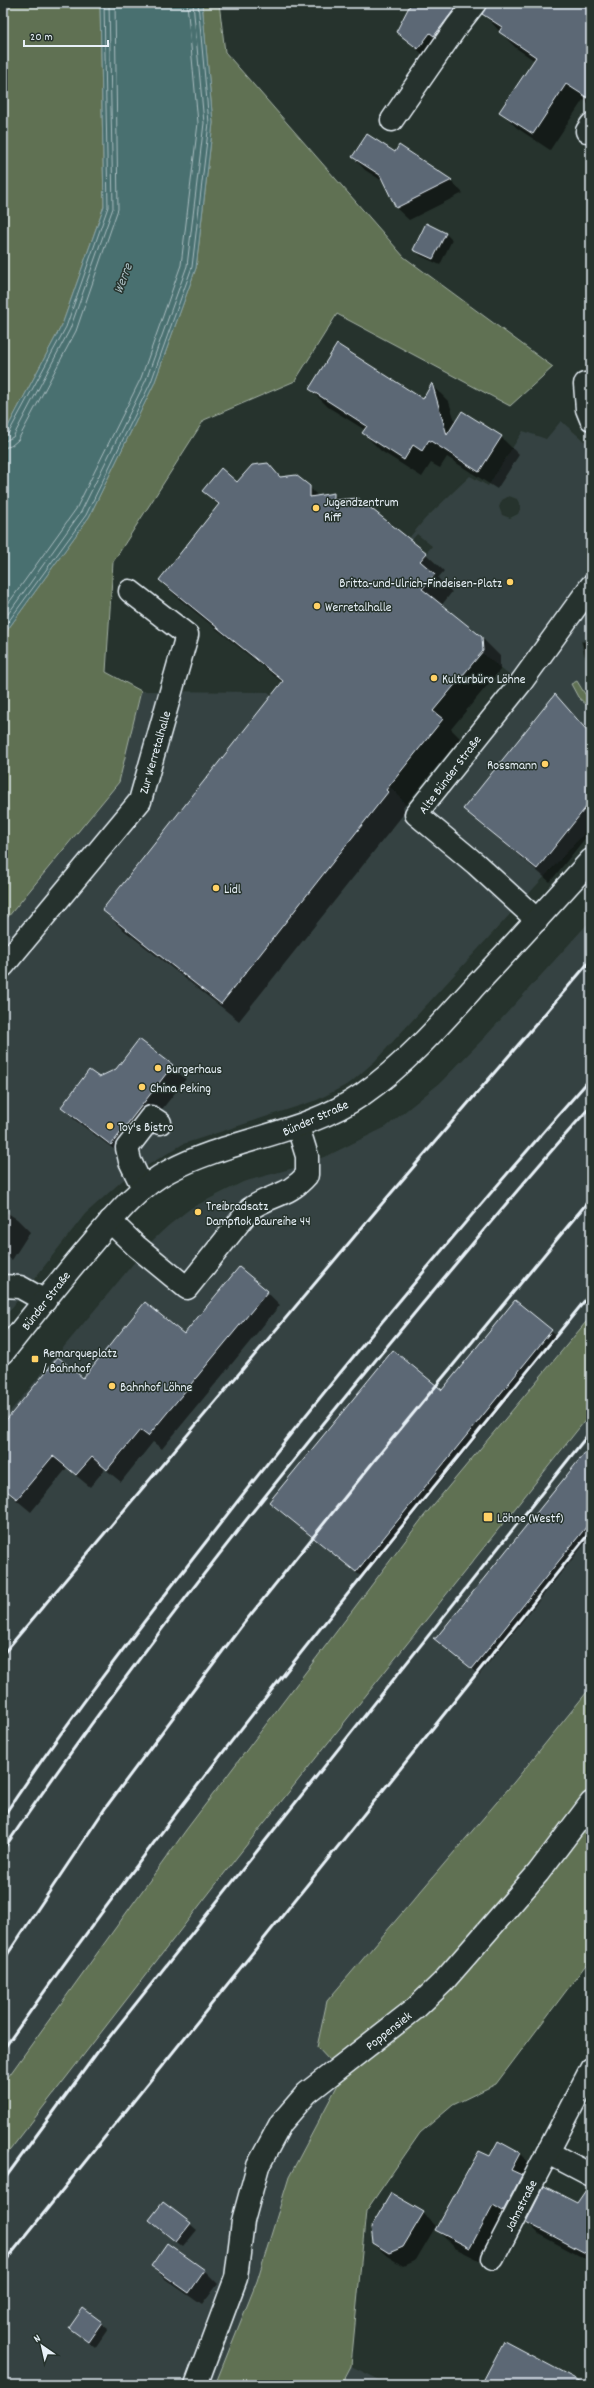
<svg xmlns="http://www.w3.org/2000/svg" width="594" height="2388" viewBox="0 0 594 2388" font-family="Dekko,sans-serif">
<style>
.built{fill:#364342;fill-rule:evenodd}
.green{fill:#607153;stroke:#a4b1a6}
.water{fill:#4a6f6f;stroke:#89a3a6}
.shadow{fill:#0007}
.lines{fill:none;stroke-linecap:round;stroke-linejoin:round}
.shore{stroke:#a9bdc1;stroke-width:1}
.building{fill:#5c6774;stroke:#e8f1f8}
.minor-casing{stroke:#e8f1f8;stroke-width:25}
.major-casing{stroke:#e8f1f8;stroke-width:25}
.minor{stroke:#26332d;stroke-width:22}
.major{stroke:#26332d;stroke-width:22}
.rail{stroke:#e8f1f8;stroke-width:3}
.poi-dot{fill:#ffd166;stroke:#26332d;stroke-width:1.5}
.labels{text-anchor:middle;stroke-width:3;stroke-linejoin:round;paint-order:stroke}
.poi-label{font-size:13px;fill:#e8f1f8;stroke:#26332d;text-anchor:start}
.street-label{font-size:13px;fill:#e8f1f8;stroke:#26332d}
.water-label{font-size:14px;font-style:italic;fill:#a9bdc1;stroke:#26332d}
</style>
<rect width="100%" height="100%" fill="#26332d"/>
<filter id="ink" filterUnits="userSpaceOnUse"><feTurbulence type="fractalNoise" baseFrequency=".025" numOctaves="2"/><feDisplacementMap in="SourceGraphic" scale="8" xChannelSelector="R" yChannelSelector="G"/><feConvolveMatrix kernelMatrix="1 2 1 2 8 2 1 2 1" color-interpolation-filters="sRGB"/></filter>
<g filter="url(#ink)">
<!-- built -->
<g class="built">
<path d="M 561,421 L 591,447 L 591,640 L 581,641 L 584,655 L 591,670 L 591,700 L 577,681 L 586,705 L 591,709 L 591,826 L 375,1061 L 350,1083 L 317,1100 L 183,1144 L 123,1180 L 85,1214 L 3,1319 L 3,923 L 119,782 L 141,691 L 268,692 L 396,792 L 418,822 L 526,689 L 482,653 L 481,636 L 422,589 L 435,574 L 420,561 L 432,546 L 417,534 L 404,549 L 404,544 L 425,519 L 470,476 L 488,486 L 523,431 L 546,439 ZM 509,496 L 517,499 L 521,507 L 518,514 L 510,518 L 502,515 L 499,507 L 502,500 Z"/>
<polygon points="591,920 591,1687 514,1782 344,2075 289,2177 257,2281 215,2385 3,2385 3,1420 153,1240 168,1226 191,1208 243,1182 294,1168 329,1155 386,1127 440,1083 485,1037"/>
<polygon points="351,2366 390,2385 341,2385"/>
</g>
<!-- green -->
<g class="green">
<polygon points="3,3 100,3 104,206 62,325 3,436"/>
<polygon points="202,3 219,3 225,52 404,257 553,367 510,406 337,314 295,381 204,420 113,562 106,672 141,691 119,782 3,923 3,636 89,517 154,384 196,268 213,123"/>
<polygon points="577,681 585,694 591,700 591,709 578,697 571,684"/>
<polygon points="591,1316 591,1413 237,1857 3,2159 3,2084 186,1830 424,1516"/>
<polygon points="591,1687 591,1958 496,2084 453,2105 420,2133 366,2211 351,2366 341,2385 215,2385 257,2281 289,2177 343,2075 317,2047 327,2001 514,1782"/>
</g>
<!-- water -->
<polygon class="water" points="100,3 202,3 213,123 196,268 154,384 89,517 3,636 3,436 62,325 104,206"/>
<!-- shadow -->
<g class="shadow">
<polygon points="248,3 264,3 250,5"/>
<polygon points="413,3 591,3 591,105 583,100 550,150 517,128 501,112 535,61 516,48 500,32 484,14 486,10 482,11 435,65 397,32"/>
<polygon points="400,147 451,181 463,193 409,220 396,208 384,182 365,170 353,157 395,154"/>
<polygon points="445,233 452,240 440,265 421,256 415,250"/>
<polygon points="432,385 449,402 456,424 501,437 519,455 497,489 447,457 440,468 431,463 422,477 381,451 363,433 365,430 328,407 310,389 424,401"/>
<polygon points="280,478 309,487 318,496 333,494 340,501 426,554 444,571 438,578 452,592 441,606 482,638 500,656 500,670 451,729 460,738 403,808 406,811 239,1021 121,928 103,910 283,683 178,598 160,580 219,506 203,491 238,483"/>
<polygon points="591,641 591,665 585,654 582,642"/>
<polygon points="568,709 591,735 591,831 550,882 464,809"/>
<polygon points="140,1041 186,1079 124,1157 75,1120 62,1107 99,1078 117,1070"/>
<polygon points="3,1210 17,1219 30,1232 12,1260 3,1254"/>
<polygon points="267,1292 280,1305 162,1449 153,1442 121,1482 105,1469 90,1487 67,1468 31,1512 3,1489 3,1425 83,1379 184,1336"/>
<polygon points="515,1302 558,1337 363,1578 277,1509 442,1391"/>
<polygon points="591,1447 591,1536 479,1675 443,1646"/>
<polygon points="519,2153 538,2172 531,2185 541,2195 591,2212 591,2262 540,2235 526,2221 522,2229 511,2223 489,2265 455,2248 436,2229 490,2157"/>
<polygon points="423,2213 436,2226 416,2260 403,2266 387,2256 373,2243"/>
<polygon points="150,2220 190,2224 197,2230 183,2247"/>
<polygon points="168,2245 205,2271 218,2284 202,2305 165,2279 152,2266"/>
<polygon points="84,2310 108,2329 95,2348 70,2328"/>
</g>
<g class="lines">
<!-- shore -->
<g class="shore">
<polyline points="3,437 8,434 66,327 108,207 104,3"/>
<polyline points="3,442 13,437 70,329 113,208 109,3"/>
<polyline points="3,448 11,446 18,440 76,331 118,209 115,3"/>
<polyline points="3,611 76,509 141,378 181,265 198,123 187,3"/>
<polyline points="3,621 81,512 146,380 187,266 204,123 193,3"/>
<polyline points="3,629 86,515 151,382 192,267 209,123 198,3"/>
</g>
</g>
<!-- building -->
<g class="building">
<polygon points="411,3 459,3 434,36 430,33 418,49 396,32"/>
<polygon points="487,3 591,3 591,100 566,84 533,134 499,112 536,57 499,32 502,27 482,14"/>
<polygon points="367,134 395,152 399,145 452,180 396,208 380,175 352,157"/>
<polygon points="426,223 446,233 433,259 413,250"/>
<polygon points="337,344 423,399 432,383 447,435 462,411 502,436 479,472 429,440 422,451 413,445 404,460 362,433 367,426 309,389"/>
<polygon points="268,463 280,477 296,475 310,486 310,497 334,493 334,500 358,498 427,553 420,561 435,574 422,589 482,637 483,651 433,711 443,719 386,790 388,792 221,1004 102,910 283,681 159,580 219,504 202,491 221,468 237,482 252,465"/>
<polygon points="555,694 591,735 591,801 537,869 463,809"/>
<polygon points="139,1039 173,1065 111,1145 61,1107 89,1070 99,1077 116,1069"/>
<polygon points="239,1267 268,1291 148,1436 140,1430 107,1470 92,1457 76,1475 53,1456 17,1499 3,1488 3,1424 58,1357 83,1378 145,1302 184,1334"/>
<polygon points="515,1300 552,1330 356,1572 269,1502 393,1350 442,1390"/>
<polygon points="591,1445 591,1521 472,1669 433,1638 436,1638"/>
<polygon points="498,2141 520,2153 511,2170 522,2175 503,2211 493,2205 470,2248 435,2230 479,2151 490,2156"/>
<polygon points="544,2186 577,2203 588,2187 591,2187 591,2256 526,2222"/>
<polygon points="391,2193 424,2212 403,2247 389,2253 373,2243 371,2227"/>
<polygon points="163,2202 191,2223 176,2242 149,2220"/>
<polygon points="167,2243 205,2270 189,2293 151,2266"/>
<polygon points="83,2308 102,2322 88,2342 69,2328"/>
<polygon points="504,2341 587,2385 481,2385"/>
</g>
<g class="lines">
<!-- minor casing -->
<g class="minor-casing">
<g id="minor">
<polyline points="392,120 457,26 475,3"/>
<polyline points="587,131 591,125"/>
<polyline points="585,384 587,409 591,419"/>
<polyline points="537,920 476,864 416,814 520,684 591,586"/>
<polyline points="3,966 140,801 187,635 130,591"/>
<polyline points="143,1188 130,1161 127,1148 151,1117 160,1123"/>
<path d="M 110,1221 L 136,1246 L 187,1288 L 250,1209 C 271,1194 288,1197 307,1175 L 307,1156 L 298,1127"/>
<polyline points="3,1286 20,1287 45,1301"/>
<polyline points="547,2152 591,2175"/>
<polyline points="493,2258 591,2069"/>
<polyline points="196,2385 236,2278 243,2221 258,2166 281,2123 307,2093 416,2008 443,1982 538,1873 591,1803"/>
</g>
</g>
<!-- major casing -->
<g class="major-casing">
<path id="major" d="M 3,1353 C 32,1316 61,1279 92,1243 C 114,1217 138,1187 169,1171 C 231,1138 304,1135 363,1094 C 406,1064 441,1024 476,985 C 515,944 553,902 591,860"/>
</g>
<!-- minor -->
<use href="#minor" class="minor"/>
<!-- major -->
<use href="#major" class="major"/>
<!-- rail -->
<g class="rail">
<polyline points="3,1654 386,1199 591,960"/>
<path d="M 3,1817 C 67,1721 138,1629 209,1538 C 331,1380 459,1227 591,1078"/>
<path d="M 3,1850 C 121,1676 250,1511 384,1350 C 452,1268 520,1185 591,1106"/>
<polyline points="3,1961 106,1807 240,1628 374,1461 591,1198"/>
<path d="M 3,2050 C 186,1788 390,1541 591,1293"/>
<polyline points="3,2181 99,2050 591,1431"/>
<polyline points="3,2264 591,1531"/>
</g>
</g>
</g>
<!-- markers -->
<g class="poi-dot">
<circle cx="316" cy="508" r="4"/>
<circle cx="510" cy="582" r="4"/>
<circle cx="317" cy="606" r="4"/>
<circle cx="434" cy="678" r="4"/>
<circle cx="545" cy="764" r="4"/>
<circle cx="216" cy="888" r="4"/>
<circle cx="158" cy="1068" r="4"/>
<circle cx="142" cy="1087" r="4"/>
<circle cx="110" cy="1126" r="4"/>
<circle cx="198" cy="1212" r="4"/>
<rect x="31" y="1355" width="8" height="8" rx="2"/>
<circle cx="112" cy="1386" r="4"/>
<rect x="483" y="1512" width="10" height="10" rx="2"/>
</g>
<g class="labels">
<!-- poi labels -->
<g class="poi-label">
<text x="324" y="506">Jugendzentrum<tspan x="324" dy="15">Riff</tspan></text>
<text x="502" y="587" text-anchor="end">Britta-und-Ulrich-Findeisen-Platz</text>
<text x="325" y="611">Werretalhalle</text>
<text x="442" y="683">Kulturbüro Löhne</text>
<text x="537" y="769" text-anchor="end">Rossmann</text>
<text x="224" y="893">Lidl</text>
<text x="166" y="1073">Burgerhaus</text>
<text x="150" y="1092">China Peking</text>
<text x="118" y="1131">Toy's Bistro</text>
<text x="206" y="1210">Treibradsatz<tspan x="206" dy="15">Dampflok Baureihe 44</tspan></text>
<text x="43" y="1357">Remarqueplatz<tspan x="43" dy="15">/ Bahnhof</tspan></text>
<text x="120" y="1391">Bahnhof Löhne</text>
<text x="497" y="1522">Löhne (Westf)</text>
</g>
<!-- street labels -->
<g class="street-label">
<text transform="translate(154 752) rotate(-74)" y="5">Zur Werretalhalle</text>
<text transform="translate(449 774) rotate(-53)" y="5">Alte Bünder Straße</text>
<text transform="translate(315 1117) rotate(-24)" y="5">Bünder Straße</text>
<text transform="translate(45 1300) rotate(-52)" y="5">Bünder Straße</text>
<text transform="translate(388 2030) rotate(-38)" y="5">Poppensiek</text>
<text transform="translate(520 2205) rotate(-63)" y="5">Jahnstraße</text>
</g>
<!-- water labels -->
<g class="water-label">
<text transform="translate(122 278) rotate(-69)" y="5">Werre</text>
</g>
</g>
<!-- margin -->
<rect width="594" height="2388" fill="none" stroke="#26332d" stroke-width="16"/>
<rect x="8" y="8" width="578" height="2372" fill="none" stroke="#e8f1f8" stroke-width="1.5" filter="url(#ink)"/>
<!-- north arrow -->
<g transform="translate(42 2346) rotate(326)" stroke="#26332d" stroke-width="3" paint-order="stroke">
<path d="M0-3L7 15L0 10L-7 15Z" fill="#e8f1f8"/>
<text y="-6" font-size="11" font-weight="bold" text-anchor="middle" fill="#e8f1f8">N</text>
</g>
<!-- scale -->
<path d="M24 40v6h84v-6" fill="none" stroke="#e8f1f8" stroke-width="2"/>
<text x="30" y="40" font-size="12" fill="#e8f1f8" stroke="#26332d" stroke-width="3" paint-order="stroke">20 m</text>
</svg>
